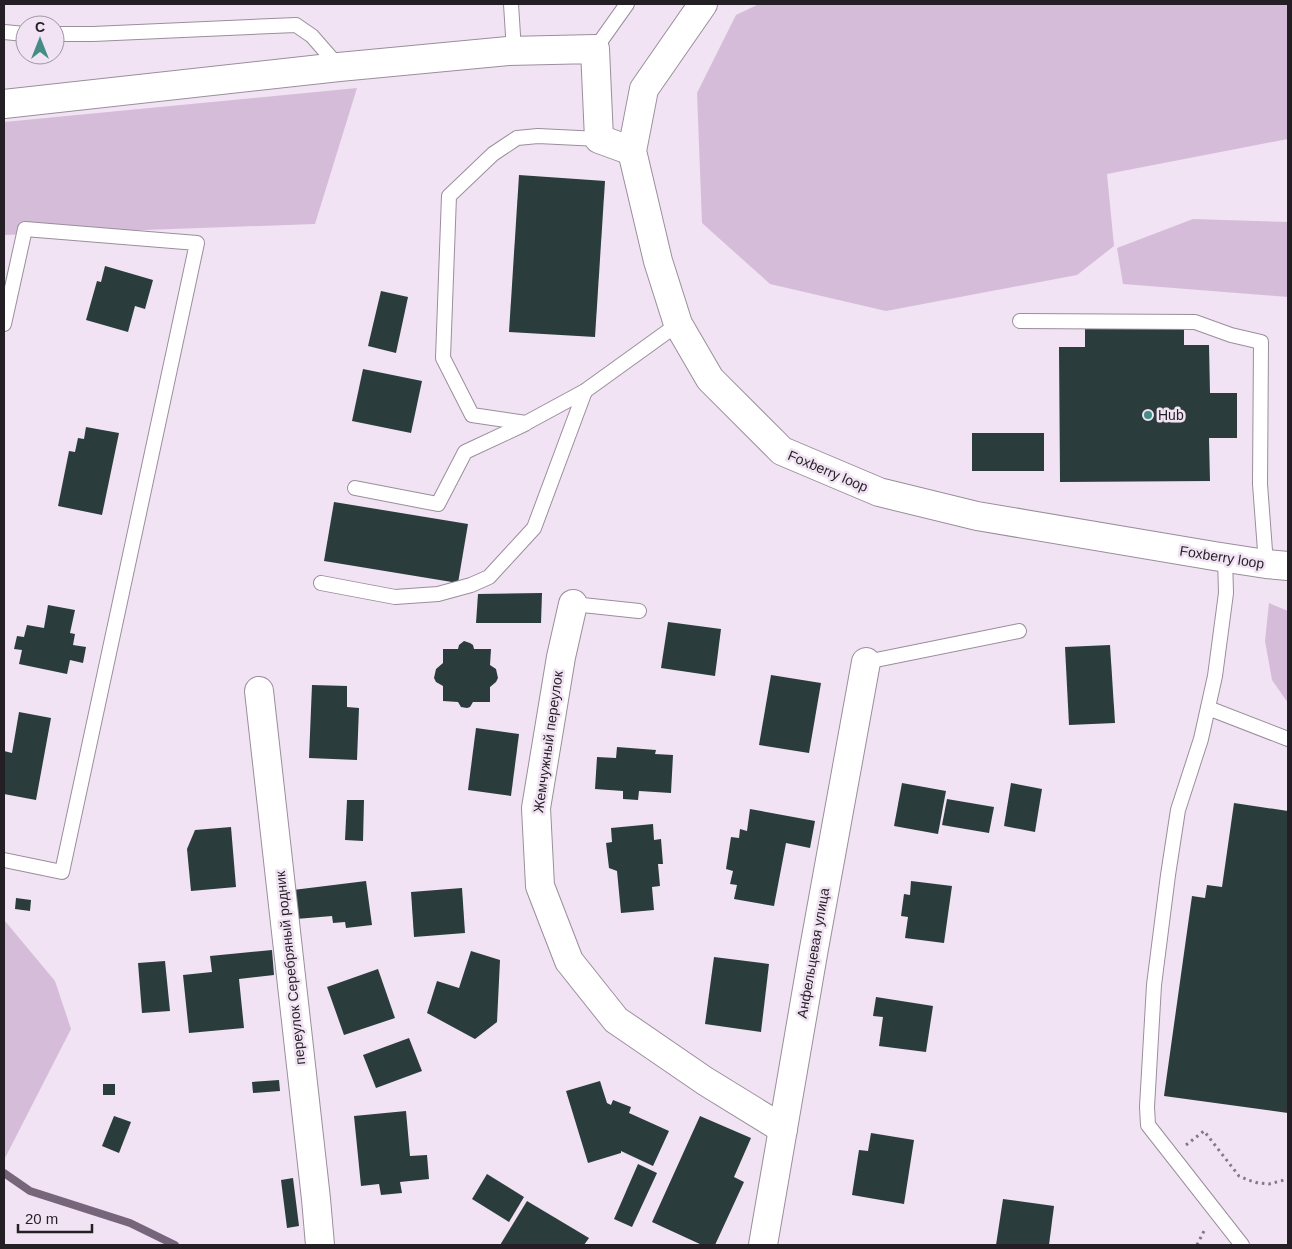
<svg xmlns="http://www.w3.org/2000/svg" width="1292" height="1249" viewBox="0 0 1292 1249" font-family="Arial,sans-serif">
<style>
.green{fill:#d5bdd9}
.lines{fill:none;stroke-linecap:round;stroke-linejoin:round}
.stream{stroke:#77657b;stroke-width:8}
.building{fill:#2a3d3c}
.service-casing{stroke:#9a8e9c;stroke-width:16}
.minor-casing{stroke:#9a8e9c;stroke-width:30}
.path{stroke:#837984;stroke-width:3;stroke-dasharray:2.5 4;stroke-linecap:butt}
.service{stroke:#fff;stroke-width:14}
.minor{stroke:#fff;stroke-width:28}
.poi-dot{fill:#458c87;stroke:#f1e3f3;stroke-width:2}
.labels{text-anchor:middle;stroke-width:5;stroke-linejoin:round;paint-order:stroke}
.poi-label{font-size:14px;fill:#241f25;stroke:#f1e3f3;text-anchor:start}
.street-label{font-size:14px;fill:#241f25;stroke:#f1e3f3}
</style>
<rect width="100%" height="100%" fill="#f1e3f3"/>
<!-- green -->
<g class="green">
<polygon points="759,4 1288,4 1288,139 1107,174 1114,246 1077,275 886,311 770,284 702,223 697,93 736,15"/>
<polygon points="357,88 315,224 4,235 4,122"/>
<polygon points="1193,219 1288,222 1288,297 1123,284 1117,248"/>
<polygon points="1269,603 1288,611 1288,703 1272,680 1265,641"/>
<polygon points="5,921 55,981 71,1029 4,1160"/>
</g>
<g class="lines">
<!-- stream -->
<polyline class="stream" points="4,1173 30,1191 130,1223 175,1245"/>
</g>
<!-- building -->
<g class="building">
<polygon points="519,175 605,181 595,337 509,332"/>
<polygon points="105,266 153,280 145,309 135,306 128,332 86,320 97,281 101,282"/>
<polygon points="381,291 408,297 396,353 368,346"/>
<polygon points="1184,324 1184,345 1209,345 1210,393 1237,393 1237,438 1209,438 1210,481 1060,482 1059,347 1085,347 1085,325"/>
<polygon points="363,369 422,381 411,433 352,421"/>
<polygon points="86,427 119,433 102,515 58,506 69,451 75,452 78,438 84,439"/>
<rect x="972" y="433" width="72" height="38"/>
<polygon points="334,502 468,524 458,583 324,561"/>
<polygon points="542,593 541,623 476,623 478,594"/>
<polygon points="48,605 75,610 70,633 75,634 73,645 86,647 83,663 70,660 67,674 19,664 22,650 14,649 17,636 24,637 27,625 44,628"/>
<polygon points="668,622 721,629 715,676 661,668"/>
<polygon points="464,641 470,643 473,645 474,649 491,649 490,665 496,669 498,678 496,682 490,687 490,702 473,702 470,707 467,708 461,707 458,702 443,701 443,686 436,682 434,678 436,669 443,663 443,649 458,649 459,645"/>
<polygon points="1110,645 1115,723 1069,725 1065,647"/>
<polygon points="771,675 821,683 809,753 759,745"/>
<polygon points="312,685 347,686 347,707 359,708 357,760 309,758"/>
<polygon points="19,712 51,718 36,800 4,794 4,751 12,753"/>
<polygon points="476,728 519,734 511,796 468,790"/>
<polygon points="617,747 656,750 655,754 673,755 671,793 639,791 638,800 623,799 623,791 595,789 597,757 616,758"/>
<polygon points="902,783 946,791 938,834 894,826"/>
<polygon points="1011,783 1042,789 1035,832 1004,826"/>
<polygon points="947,799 994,807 989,833 942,825"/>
<polygon points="347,800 364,800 363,841 345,840"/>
<polygon points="1234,803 1288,811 1288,1113 1164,1096 1192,896 1205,898 1207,885 1222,887"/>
<polygon points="750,809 815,821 810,848 786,843 774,906 734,899 737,885 730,884 733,871 726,869 731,837 739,838 740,829 747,831"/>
<polygon points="653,824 654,840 661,839 663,864 658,864 660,886 652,887 654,910 621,913 617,871 609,868 606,843 612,842 611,828"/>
<polygon points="231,827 236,887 191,891 187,849 195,830"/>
<polygon points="366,881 372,925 346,928 345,922 333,923 332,916 296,919 293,890"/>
<polygon points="911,881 952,886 944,943 905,938 908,917 901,916 904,894 910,895"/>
<polygon points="462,888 465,933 414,937 411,892"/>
<polygon points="16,898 31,900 30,911 15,909"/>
<polygon points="272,950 274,975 239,979 244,1028 189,1033 183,975 212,972 210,956"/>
<polygon points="471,951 500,960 497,1022 475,1039 427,1013 437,981 459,988"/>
<polygon points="714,957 769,964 761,1032 705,1024"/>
<polygon points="165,961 170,1011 142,1013 138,963"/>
<polygon points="378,969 395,1018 344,1035 327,987"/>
<polygon points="876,997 933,1006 926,1052 879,1046 883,1017 873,1016"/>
<polygon points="409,1038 422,1071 376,1088 363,1055"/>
<polygon points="279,1080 280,1091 253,1093 252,1082"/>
<polygon points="600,1081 607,1103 611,1105 613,1100 631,1107 629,1113 669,1131 653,1166 621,1151 621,1153 588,1163 566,1091"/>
<rect x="103" y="1084" width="12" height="11"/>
<polygon points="406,1111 410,1156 427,1155 429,1179 400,1182 402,1193 381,1195 379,1184 361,1186 354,1116"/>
<polygon points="114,1116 131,1122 119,1153 102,1146"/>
<polygon points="700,1116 751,1138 734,1177 744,1182 715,1245 702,1245 652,1222"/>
<polygon points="871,1133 914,1140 904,1204 852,1195 859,1150 868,1151"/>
<polygon points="638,1164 657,1173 632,1227 614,1219"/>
<polygon points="487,1174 524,1197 509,1222 472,1199"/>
<polygon points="293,1178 299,1226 287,1228 281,1180"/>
<polygon points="1003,1199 1054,1206 1049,1245 996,1245"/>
<polygon points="527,1201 589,1238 584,1245 500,1245"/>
</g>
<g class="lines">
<!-- service casing -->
<g class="service-casing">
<g id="service">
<polyline points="511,4 514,51"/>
<polyline points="4,32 25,34"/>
<polyline points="55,34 93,34 296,25 312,36 339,67"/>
<polyline points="595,49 627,4"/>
<polyline points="599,139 538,136 517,138 493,154 449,196 443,358 472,415 526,423 585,391 678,324"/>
<polyline points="1020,321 1195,322 1231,335 1261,342 1260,484 1266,564"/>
<polyline points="4,324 25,229 197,243 62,872 4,860"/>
<polyline points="355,488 438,504 465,452 525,424"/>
<polyline points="1225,558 1226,593 1215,676 1201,739 1178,810 1168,875 1154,985 1147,1107 1148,1125 1242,1245"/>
<polyline points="321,583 395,597 438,594 471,585 489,577 534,528 585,391"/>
<polyline points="573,604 639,611"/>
<polyline points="866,662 1019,631"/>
<polyline points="1208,708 1288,739"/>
</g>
</g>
<!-- minor casing -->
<g class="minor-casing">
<g id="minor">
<polyline points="703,4 644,89 632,151 658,261 678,324 710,379 782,451 879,492 977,516 1214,556 1266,564 1288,566"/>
<polyline points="4,104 339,67 508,51 595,49 599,139 632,151"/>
<polyline points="573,604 561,657 536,808 540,886 569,961 616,1020 705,1081 783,1129"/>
<polyline points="259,691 316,1199 320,1245"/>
<polyline points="763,1245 813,954 866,662"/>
</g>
</g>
<!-- path -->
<g class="path">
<polyline points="1186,1145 1204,1131 1239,1176 1248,1180 1258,1183 1269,1184 1288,1179"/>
<polyline points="1197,1245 1205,1229"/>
</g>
<!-- service -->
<use href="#service" class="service"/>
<!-- minor -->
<use href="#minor" class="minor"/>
</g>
<!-- markers -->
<circle class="poi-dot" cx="1148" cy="415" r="5"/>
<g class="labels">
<!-- poi labels -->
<g class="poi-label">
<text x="1158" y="420">Hub</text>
</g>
<!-- street labels -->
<g class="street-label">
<text transform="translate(828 471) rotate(23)" y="5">Foxberry loop</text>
<text transform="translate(1222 557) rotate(9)" y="5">Foxberry loop</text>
<text transform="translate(548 742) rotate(-82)" y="5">Жемчужный переулок</text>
<text transform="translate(813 953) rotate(-80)" y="5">Анфельцевая улица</text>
<text transform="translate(290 968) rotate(-96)" y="5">переулок Серебряный родник</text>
</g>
</g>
<!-- border -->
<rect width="1292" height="1249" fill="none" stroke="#241f25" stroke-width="10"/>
<!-- north arrow -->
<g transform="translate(40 40)"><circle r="24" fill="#f1e3f3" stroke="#9f95a1"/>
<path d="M0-4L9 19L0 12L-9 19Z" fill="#458c87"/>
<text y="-8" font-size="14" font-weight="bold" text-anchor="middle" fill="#241f25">С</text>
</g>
<!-- scale -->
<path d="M18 1224v8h74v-8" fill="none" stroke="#241f25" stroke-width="2.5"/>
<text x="25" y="1224" font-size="15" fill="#241f25" stroke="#f1e3f3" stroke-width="4" paint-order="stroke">20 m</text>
</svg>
